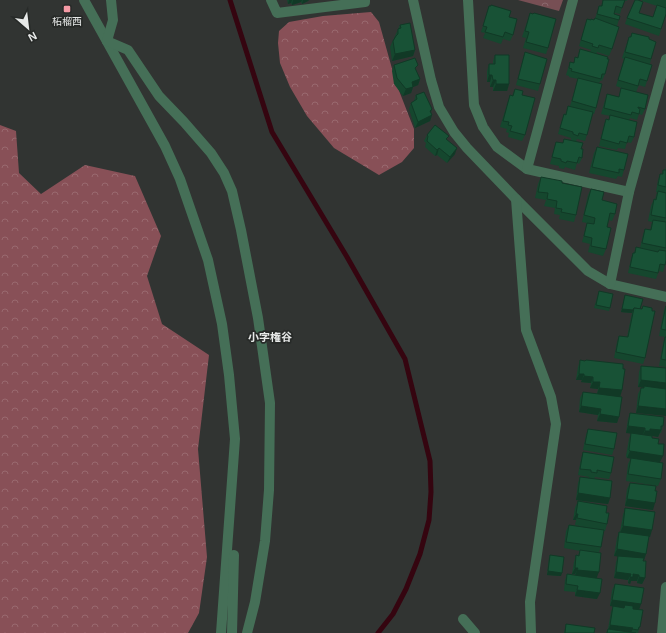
<svg xmlns="http://www.w3.org/2000/svg" width="666" height="633" viewBox="0 0 666 633" font-family="Helvetica,'Noto Sans JP',sans-serif">
<style>
.forest{fill:url(#forest-crowns)}
.park{fill:url(#park-crowns)}
.lines{fill:none;stroke-linecap:round;stroke-linejoin:round}
.stream{stroke:#350510;stroke-width:5}
.minor{stroke:#456f57;stroke-width:10}
.wall{fill:#15472e}
.shaded-wall{fill:#113926}
.building{fill:#185236;stroke:#113926}
.poi-dot{fill:#f49aa5;stroke:#272a28;stroke-width:1.5}
.labels{text-anchor:middle;stroke-width:3.5;stroke-linejoin:round;paint-order:stroke}
.poi-label{font-size:10px;fill:#e7e9e8;stroke:#272a28}
.neighbourhood-label{font-size:11px;font-weight:bold;fill:#e7e9e8;stroke:#272a28}
</style>
<defs>
<pattern id="forest-crowns" width="20" height="18" patternUnits="userSpaceOnUse"><rect width="20" height="18" fill="#885057"/><path d="M2 6a3 3 0 1 1 6 0M12 15a3 3 0 1 1 6 0" fill="none" stroke="#99696f"/></pattern>
<pattern id="park-crowns" width="20" height="18" patternUnits="userSpaceOnUse"><rect width="20" height="18" fill="#774f54"/><path d="M2 6a3 3 0 1 1 6 0M12 15a3 3 0 1 1 6 0" fill="none" stroke="#8a686d"/></pattern>
</defs>
<rect width="100%" height="100%" fill="#313432"/>
<!-- forest -->
<g class="forest">
<polygon points="371,12 379,22 396,83 414,129 414,148 402,162 379,175 334,148 307,116 290,87 280,63 278,43 279,31 289,22 323,16"/>
<polygon points="0,125 16,131 19,173 41,194 85,165 135,176 161,236 147,276 162,324 209,355 198,449 207,557 199,613 188,633 0,633"/>
</g>
<!-- park -->
<polygon class="park" points="518,0 563,0 559,11"/>
<g class="lines">
<!-- stream -->
<polyline class="stream" points="230,0 272,132 347,257 405,359 430,461 431,492 429,520 420,554 406,589 393,614 378,633"/>
<!-- minor -->
<g class="minor">
<polyline points="84,0 165,146 180,179 208,260 222,324 229,375 235,439 221,633"/>
<polyline points="111,0 113,20 107,41 128,50 159,96 184,122 211,153 224,173 232,191 241,230 258,318 270,403 269,490 265,541 255,602 247,633"/>
<polyline points="271,0 277,13 365,2 365,0"/>
<polyline points="413,0 431,80 439,107 454,132 467,148 516,199 588,271 610,284 666,297"/>
<polyline points="468,0 474,105 483,127 497,147 527,169 629,192"/>
<polyline points="527,169 573,0"/>
<polyline points="516,199 526,330 551,397 556,424 530,602 531,633"/>
<polyline points="610,284 629,192 666,59"/>
<polyline points="463,619 475,633"/>
<polyline points="232,633 234,555"/>
<polyline points="662,633 666,587"/>
</g>
</g>
<!-- wall -->
<g class="wall">
<polygon points="287,0 309,0 308,1 302,4 301,2 292,5 291,3 288,4"/>
<polygon points="603,0 627,0 627,1 624,0 620,14 615,13 614,14 620,16 617,26 612,49 609,56 597,52 596,54 605,74 602,81 601,80 599,83 596,108 594,114 593,114 585,141 577,139 576,141 581,149 582,158 579,164 577,163 575,170 565,167 564,169 559,168 559,166 550,164 556,142 563,143 564,139 571,140 571,138 558,134 564,114 565,115 568,106 570,106 578,79 569,77 569,76 566,75 570,62 573,63 577,58 580,49 590,52 591,50 579,46 585,26 591,20 594,20 595,19 599,6 601,6"/>
<polygon points="642,0 666,0 666,14 659,36 625,24 627,18 639,13 653,17 657,6 642,1"/>
<polygon points="489,6 509,17 513,35 510,41 503,39 501,44 483,38 485,33 481,32"/>
<polygon points="530,13 548,48 546,54 523,48 526,38 522,37"/>
<polygon points="400,25 415,50 413,56 392,61 390,47"/>
<polygon points="632,33 649,39 651,59 650,64 647,81 645,87 639,85 636,92 645,109 642,115 639,114 637,120 630,118 629,120 634,137 631,143 627,142 625,149 618,148 617,150 599,146 604,125 606,119 609,120 610,116 601,114 605,100 607,94 619,97 621,88 630,91 616,86 624,59 622,58 629,37 630,37"/>
<polygon points="525,52 540,84 538,91 516,85"/>
<polygon points="495,55 509,84 507,91 493,91 493,87 490,87 490,82 487,82 487,71 489,64 493,64 493,61"/>
<polygon points="394,65 416,70 420,79 418,85 413,87 411,93 403,96 394,84 392,71"/>
<polygon points="515,89 522,95 525,135 522,141 508,137 509,133 506,132 507,129 500,127 510,95 512,96"/>
<polygon points="416,95 432,109 431,112 432,115 430,121 415,128 409,109 411,103 414,101"/>
<polygon points="427,135 447,140 455,154 447,163 437,155 435,156 425,147 426,143 424,141"/>
<polygon points="597,147 624,170 622,177 618,176 616,179 589,173 594,153"/>
<polygon points="666,167 666,260 665,265 663,272 659,271 656,279 628,273 631,259 633,253 634,253 636,247 640,248 643,235 645,229 650,230 652,222 648,221 651,206 654,199 655,200 657,192 656,192 658,180 660,174 662,174 663,170 665,170"/>
<polygon points="541,177 562,183 576,215 574,222 559,219 560,215 554,214 555,208 544,206 546,200 535,198 538,184"/>
<polygon points="591,189 615,214 612,221 609,220 607,227 606,249 603,256 588,252 590,244 582,242 587,223 582,222 588,195"/>
<polygon points="599,291 610,308 609,311 594,308"/>
<polygon points="625,295 640,309 642,309 643,306 652,311 645,358 643,364 614,358 617,342 619,336 627,337 632,313 621,312"/>
<polygon points="666,305 666,337 659,336 664,310"/>
<polygon points="665,337 666,337 666,367 659,366 663,344"/>
<polygon points="580,360 623,369 622,390 620,397 617,423 597,421 598,415 579,412 580,398 583,392 597,394 598,389 590,388 591,383 581,382 582,380 576,380 578,367"/>
<polygon points="641,366 666,368 636,413 638,394 641,388 643,388 643,387 638,387 639,372"/>
<polygon points="630,413 663,426 661,433 660,433 658,437 648,435 658,444 660,462 661,479 658,486 626,481 628,464 631,458 646,460 627,458 626,456 629,439 631,433 626,433 628,419"/>
<polygon points="588,429 614,449 612,455 583,450 586,435"/>
<polygon points="583,452 611,473 609,479 595,477 594,479 610,498 608,504 576,500 578,483 580,477 589,478 589,477 578,475 581,459"/>
<polygon points="630,483 653,510 625,506 627,489"/>
<polygon points="578,501 606,513 607,524 605,531 603,531 601,547 599,552 597,578 597,599 575,596 575,592 564,591 565,580 567,574 575,575 575,574 572,574 574,562 576,555 578,555 580,551 564,548 566,531 569,525 588,528 575,525 576,520 573,520 575,508"/>
<polygon points="625,508 650,537 649,537 646,554 644,560 643,560 645,578 642,584 637,583 637,581 631,581 630,584 628,583 628,580 614,578 616,562 618,556 614,556 617,538 619,532 620,532 623,515"/>
<polygon points="550,555 561,576 547,575 549,558"/>
<polygon points="615,584 639,610 640,627 638,633 606,633 608,629 611,612 613,606 610,606 612,590"/>
<polygon points="566,624 594,633 564,633"/>
</g>
<!-- shaded-wall -->
<g class="shaded-wall">
<polygon points="289,0 292,0 291,3 288,4"/>
<polygon points="293,0 302,0 301,2 292,5"/>
<polygon points="303,0 309,0 308,1 302,4"/>
<polygon points="415,50 413,56 392,61 395,54"/>
<polygon points="489,75 492,75 490,82 487,82"/>
<polygon points="420,79 418,85 413,87 411,93 403,96 406,89 412,82"/>
<polygon points="493,80 496,80 493,87 490,87"/>
<polygon points="496,84 509,84 507,91 493,91"/>
<polygon points="432,109 429,116 432,115 430,121 415,128 418,122"/>
<polygon points="439,148 437,155 435,156 437,150"/>
<polygon points="457,148 455,154 447,163 450,157"/>
<polygon points="622,309 633,310 632,313 621,312"/>
<polygon points="579,374 584,374 582,380 576,380"/>
<polygon points="584,376 593,377 591,383 581,382"/>
<polygon points="641,380 666,383 666,390 638,387"/>
<polygon points="593,382 600,382 598,389 590,388"/>
<polygon points="599,388 622,390 620,397 597,394"/>
<polygon points="581,406 601,409 598,415 579,412"/>
<polygon points="638,406 666,409 666,416 636,413"/>
<polygon points="600,414 619,417 617,423 597,421"/>
<polygon points="628,426 645,428 643,435 626,433"/>
<polygon points="650,429 661,430 658,437 648,435 642,437 645,431"/>
<polygon points="630,451 663,456 660,462 627,458"/>
<polygon points="578,493 610,498 608,504 576,500"/>
<polygon points="627,499 655,503 653,510 625,506"/>
<polygon points="576,514 578,514 576,520 573,520"/>
<polygon points="623,526 652,530 650,537 620,533"/>
<polygon points="617,549 646,554 644,560 614,556"/>
<polygon points="575,568 578,568 575,574 572,574"/>
<polygon points="577,570 599,572 596,579 575,576"/>
<polygon points="548,571 562,573 561,576 547,575"/>
<polygon points="616,572 631,574 628,580 614,578"/>
<polygon points="633,574 639,575 637,581 631,581 630,584 628,583 630,577"/>
<polygon points="639,577 645,578 642,584 637,583"/>
<polygon points="577,590 600,593 597,599 575,596"/>
<polygon points="612,600 641,604 639,610 624,608 625,605 624,608 610,606"/>
<polygon points="610,625 633,628 631,633 608,631"/>
</g>
<!-- building -->
<g class="building">
<polygon points="603,0 625,0 622,8 616,6 614,14 620,16 619,20 597,14 599,6 602,6"/>
<polygon points="635,0 638,0 643,2 639,13 653,17 657,5 666,8 666,14 661,29 627,18"/>
<polygon points="491,5 511,11 509,17 517,19 513,35 505,32 503,37 485,32 487,27 483,26 489,6 491,6"/>
<polygon points="530,13 533,14 534,13 556,19 548,48 526,42 529,32 525,31"/>
<polygon points="595,18 619,27 612,49 599,45 598,48 592,46 593,44 581,40 587,19 591,20 591,19 594,20"/>
<polygon points="410,23 415,50 395,54 393,41 396,36 398,34 398,29 401,28 400,25"/>
<polygon points="632,33 649,37 649,39 656,42 651,59 625,52 629,37 631,37"/>
<polygon points="580,49 608,57 607,59 609,59 605,74 602,74 601,79 571,71 572,69 569,68 570,62 574,63 575,57 578,58"/>
<polygon points="525,52 547,59 540,84 518,79"/>
<polygon points="495,55 509,55 509,84 496,84 496,80 493,80 492,75 489,75 489,64 495,64"/>
<polygon points="625,57 652,65 647,81 640,79 638,86 618,80"/>
<polygon points="415,58 418,65 415,68 420,79 412,82 413,87 406,89 397,78 394,65"/>
<polygon points="578,78 602,84 596,108 572,101"/>
<polygon points="621,88 648,95 645,109 638,107 638,108 640,109 639,114 632,112 631,115 604,108 607,94 619,97"/>
<polygon points="515,89 523,91 522,95 535,98 525,135 510,131 512,126 508,125 509,122 503,121 510,95 513,96"/>
<polygon points="424,92 432,109 430,111 432,115 418,122 411,103 417,99 416,95"/>
<polygon points="568,106 593,112 587,135 579,133 578,136 573,134 573,132 560,128 564,114 566,115"/>
<polygon points="610,115 637,122 634,137 629,136 627,143 620,141 619,144 601,139 606,119 609,120"/>
<polygon points="435,125 449,136 446,139 457,148 450,157 439,148 437,150 427,141 428,136 427,135"/>
<polygon points="564,139 583,143 581,149 583,149 582,158 579,157 577,163 567,161 566,163 561,161 561,159 552,157 556,142 563,143"/>
<polygon points="597,147 628,154 624,170 619,169 619,173 592,167"/>
<polygon points="663,170 666,170 666,187 658,185 660,174 663,174"/>
<polygon points="541,177 562,181 562,183 582,187 576,215 561,212 562,209 556,208 557,201 547,199 548,193 538,192"/>
<polygon points="591,189 604,192 602,200 617,204 615,214 610,213 607,227 611,228 606,249 591,246 592,238 584,236 587,223 594,224 595,218 584,215"/>
<polygon points="658,191 666,193 666,218 651,215 654,199 656,200"/>
<polygon points="653,220 666,222 666,248 642,243 645,229 651,230"/>
<polygon points="636,247 658,252 659,250 666,251 666,260 665,265 660,264 658,273 630,267 633,253 635,253"/>
<polygon points="599,291 613,294 610,308 596,305"/>
<polygon points="625,295 643,299 640,309 634,308 633,310 622,309"/>
<polygon points="643,306 652,308 652,311 655,311 645,358 616,352 619,336 628,337 634,308 642,309"/>
<polygon points="666,306 666,330 661,329"/>
<polygon points="665,337 666,337 666,360 661,359"/>
<polygon points="580,360 585,361 586,360 623,364 623,369 625,369 622,390 599,388 600,382 593,382 593,377 584,376 584,374 579,374"/>
<polygon points="641,366 666,368 666,383 641,380"/>
<polygon points="644,386 666,389 666,409 638,406 641,388 644,388"/>
<polygon points="583,392 622,397 619,417 600,414 601,409 581,406"/>
<polygon points="630,413 664,417 663,426 661,426 661,430 650,429 650,431 645,431 645,428 628,426"/>
<polygon points="588,429 617,433 614,449 585,444"/>
<polygon points="631,433 652,436 652,438 659,439 658,444 664,444 663,456 630,451 629,450"/>
<polygon points="583,452 614,457 611,473 597,470 597,473 591,472 591,470 580,469"/>
<polygon points="631,458 663,463 661,479 628,474"/>
<polygon points="580,477 612,481 610,498 578,493"/>
<polygon points="630,483 656,486 655,491 657,491 655,503 627,499"/>
<polygon points="578,501 607,506 606,513 609,513 607,524 577,518 578,514 576,514"/>
<polygon points="625,508 655,512 652,530 623,526"/>
<polygon points="569,525 604,530 601,547 566,542"/>
<polygon points="619,532 649,536 646,554 617,549"/>
<polygon points="580,550 601,553 599,572 577,570 578,568 575,568 576,555 579,556"/>
<polygon points="550,555 564,557 562,573 548,571"/>
<polygon points="618,556 644,558 643,561 646,561 645,578 639,577 639,575 633,574 633,577 630,577 631,574 616,572"/>
<polygon points="567,574 602,579 600,593 577,590 578,586 566,584"/>
<polygon points="615,584 644,588 641,604 612,600"/>
<polygon points="625,605 633,606 633,609 643,610 640,627 639,627 638,630 632,629 633,628 610,625 613,606 624,608"/>
<polygon points="566,624 595,628 594,633 565,633"/>
<polygon points="608,629 636,633 607,633"/>
</g>
<!-- markers -->
<rect class="poi-dot" x="63" y="5" width="8" height="8" rx="2"/>
<g class="labels">
<!-- poi labels -->
<g class="poi-label">
<text x="67" y="25">柘榴西</text>
</g>
<!-- neighbourhood labels -->
<g class="neighbourhood-label">
<text x="270" y="341">小字権谷</text>
</g>
</g>
<!-- north arrow -->
<g transform="translate(28 28) rotate(152)" stroke="#272a28" stroke-width="3" paint-order="stroke">
<path d="M0-3L7 15L0 10L-7 15Z" fill="#e7e9e8"/>
<text y="-6" font-size="11" font-weight="bold" text-anchor="middle" fill="#e7e9e8">N</text>
</g>
</svg>
